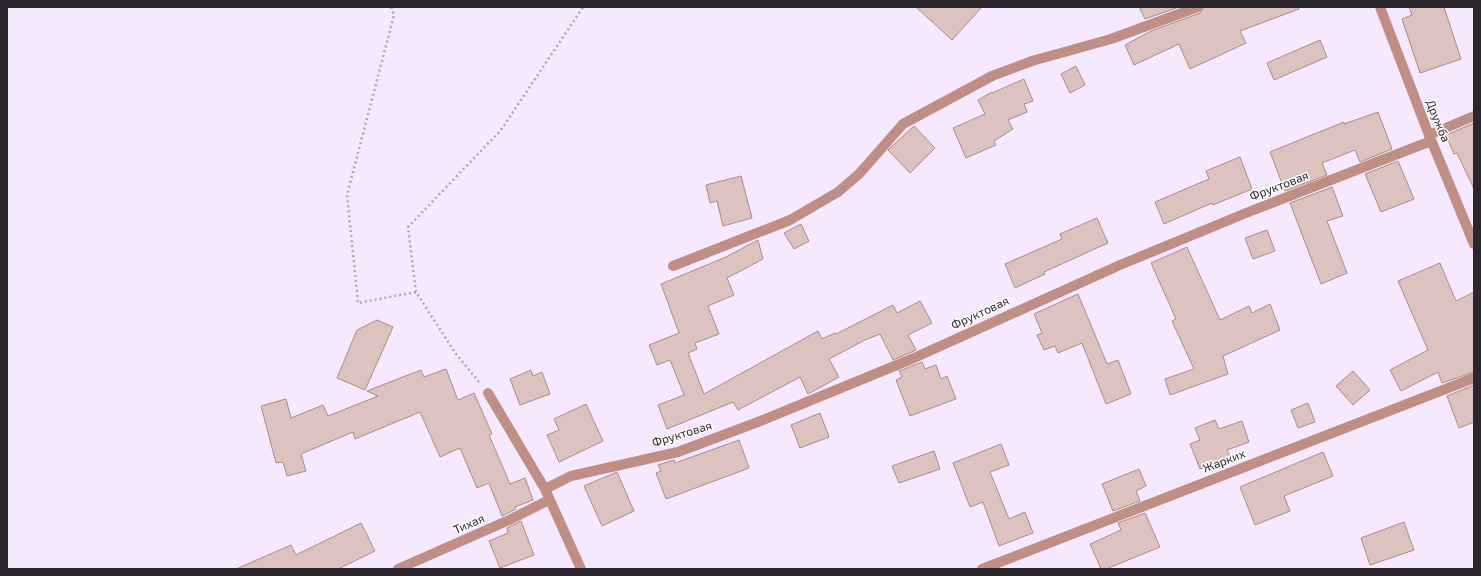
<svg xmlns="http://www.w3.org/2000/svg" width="1481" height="576" viewBox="0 0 1481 576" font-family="'Exo 2',sans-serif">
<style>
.building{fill:#dec2c0;stroke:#a78d8b}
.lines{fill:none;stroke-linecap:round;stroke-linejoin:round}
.path{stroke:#b0a6b7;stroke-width:2.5;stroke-dasharray:2 3;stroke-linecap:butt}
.minor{stroke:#bf8e84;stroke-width:10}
.labels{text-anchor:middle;stroke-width:3;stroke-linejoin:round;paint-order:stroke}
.street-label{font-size:12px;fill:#2b262e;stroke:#fff}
</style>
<rect width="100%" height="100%" fill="#f6e9ff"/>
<!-- building -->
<g class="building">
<polygon points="916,7 982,7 952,40"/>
<polygon points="1139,7 1179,7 1145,19"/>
<polygon points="1204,7 1298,7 1299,9 1240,31 1246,43 1190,69 1179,44 1134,65 1125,45 1151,31 1200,13"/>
<polygon points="1409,7 1444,7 1461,59 1420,73 1402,19 1412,15"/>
<polygon points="1320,40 1327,57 1274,80 1267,63"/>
<polygon points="1076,66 1085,85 1070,93 1061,74"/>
<polygon points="1024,79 1033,101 1024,104 1027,112 1008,120 1013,129 994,141 996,145 966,158 953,128 985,114 978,100 992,92 992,93"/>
<polygon points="1378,112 1392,149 1360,162 1355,150 1322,163 1327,175 1285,191 1270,152 1344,122 1344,124"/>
<polygon points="1474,123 1474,189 1457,153 1454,154 1446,135"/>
<polygon points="914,126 935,148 910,173 888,150"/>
<polygon points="1240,157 1252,189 1213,205 1212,203 1164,224 1155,202 1209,179 1206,171"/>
<polygon points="1398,161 1414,199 1381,212 1365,174"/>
<polygon points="741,176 752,218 723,226 717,201 710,203 706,185"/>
<polygon points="1332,187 1343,216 1327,221 1347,273 1321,284 1290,203"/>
<polygon points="1097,218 1108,243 1044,272 1045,274 1015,288 1005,264 1062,239 1060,234"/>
<polygon points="801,224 809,241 794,249 784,233"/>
<polygon points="1267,230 1275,251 1253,259 1245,238"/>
<polygon points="758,240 763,259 727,278 734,295 708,306 719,334 695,343 697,349 688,353 704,394 818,331 822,339 835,333 836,334 893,305 897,313 920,301 932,323 908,335 916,350 893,360 880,334 865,340 829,359 839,377 808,394 800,377 738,410 733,402 667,429 658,405 684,395 670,360 657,365 649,345 679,333 661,284 726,257"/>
<polygon points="1187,247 1220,320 1249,306 1252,313 1270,304 1280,330 1223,356 1228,374 1170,395 1165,379 1194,369 1172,321 1176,319 1151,263"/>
<polygon points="1440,263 1456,301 1474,292 1474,372 1442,383 1438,372 1401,391 1390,370 1428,350 1398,281"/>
<polygon points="1078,294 1107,364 1118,360 1131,394 1106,404 1082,343 1058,353 1055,346 1044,350 1037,335 1042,333 1034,314"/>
<polygon points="377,320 393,327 365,390 337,378 357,330"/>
<polygon points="922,362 925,369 936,365 941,379 947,376 956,399 910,416 896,380 902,377 899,371"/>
<polygon points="446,369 458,400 474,393 492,434 489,435 510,484 525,478 533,500 515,507 516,509 502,516 489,483 477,488 460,448 440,457 420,412 355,439 353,432 301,454 306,471 287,476 283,462 276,463 261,406 286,399 291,418 323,405 328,416 378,396 367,391 421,370 424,377"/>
<polygon points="531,370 533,376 542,372 550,394 520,405 510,379"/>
<polygon points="1353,371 1370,390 1353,405 1336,386"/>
<polygon points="1474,385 1474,422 1459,428 1447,396"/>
<polygon points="1308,403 1315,422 1298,428 1291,410"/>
<polygon points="586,404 603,441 559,462 547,435 559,430 554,419"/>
<polygon points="820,413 829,437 800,448 791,425"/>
<polygon points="1215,420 1219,429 1242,421 1249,442 1227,450 1230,457 1200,469 1190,444 1200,440 1195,428"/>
<polygon points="739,440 749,468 666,499 656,473 661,471 658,465 674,460 675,463"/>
<polygon points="1001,444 1009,465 990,472 1009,519 1025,512 1033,533 999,546 983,502 970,507 953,463"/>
<polygon points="934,451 940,469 899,483 892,466"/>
<polygon points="1323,452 1333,476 1284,496 1290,511 1255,525 1240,487"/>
<polygon points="1139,469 1146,486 1136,491 1140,501 1113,511 1102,484"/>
<polygon points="617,472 634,511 602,526 584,486"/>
<polygon points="1145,513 1160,547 1106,569 1101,569 1090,544 1121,530 1118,523"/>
<polygon points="521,521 534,555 500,568 489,541 508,533 507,528"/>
<polygon points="1404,522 1414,550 1370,565 1361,538"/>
<polygon points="361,523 375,551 338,569 236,569 291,545 296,555"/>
</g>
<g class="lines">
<!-- path -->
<g class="path">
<polyline points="391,7 394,15 347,195 358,303 416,292"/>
<polyline points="479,382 456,354 416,292 408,227 501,130 583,7"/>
</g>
<!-- minor -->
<g class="minor">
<polyline points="1380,7 1429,135 1474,244"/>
<polyline points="1429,135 1474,116"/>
<polyline points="673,266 790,220 838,192 859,174 903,124 992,76 1032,61 1111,39 1198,7"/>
<polyline points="488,393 545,489 581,569"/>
<polyline points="545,489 571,476 678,452 758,422 914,358 1120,265 1246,213 1431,141"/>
<polyline points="398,569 509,520 549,500"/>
<polyline points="982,569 1474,378"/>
</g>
</g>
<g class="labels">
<!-- street labels -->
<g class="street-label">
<text transform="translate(1438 121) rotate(68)" y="4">Дружба</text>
<text transform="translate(1279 186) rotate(-21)" y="4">Фруктовая</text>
<text transform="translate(980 313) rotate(-25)" y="4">Фруктовая</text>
<text transform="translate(682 434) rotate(-17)" y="4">Фруктовая</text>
<text transform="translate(1224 461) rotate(-21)" y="4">Жарких</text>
<text transform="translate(469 524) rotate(-24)" y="4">Тихая</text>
</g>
</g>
<!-- border -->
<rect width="1481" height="576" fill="none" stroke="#2b262e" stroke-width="16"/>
</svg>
